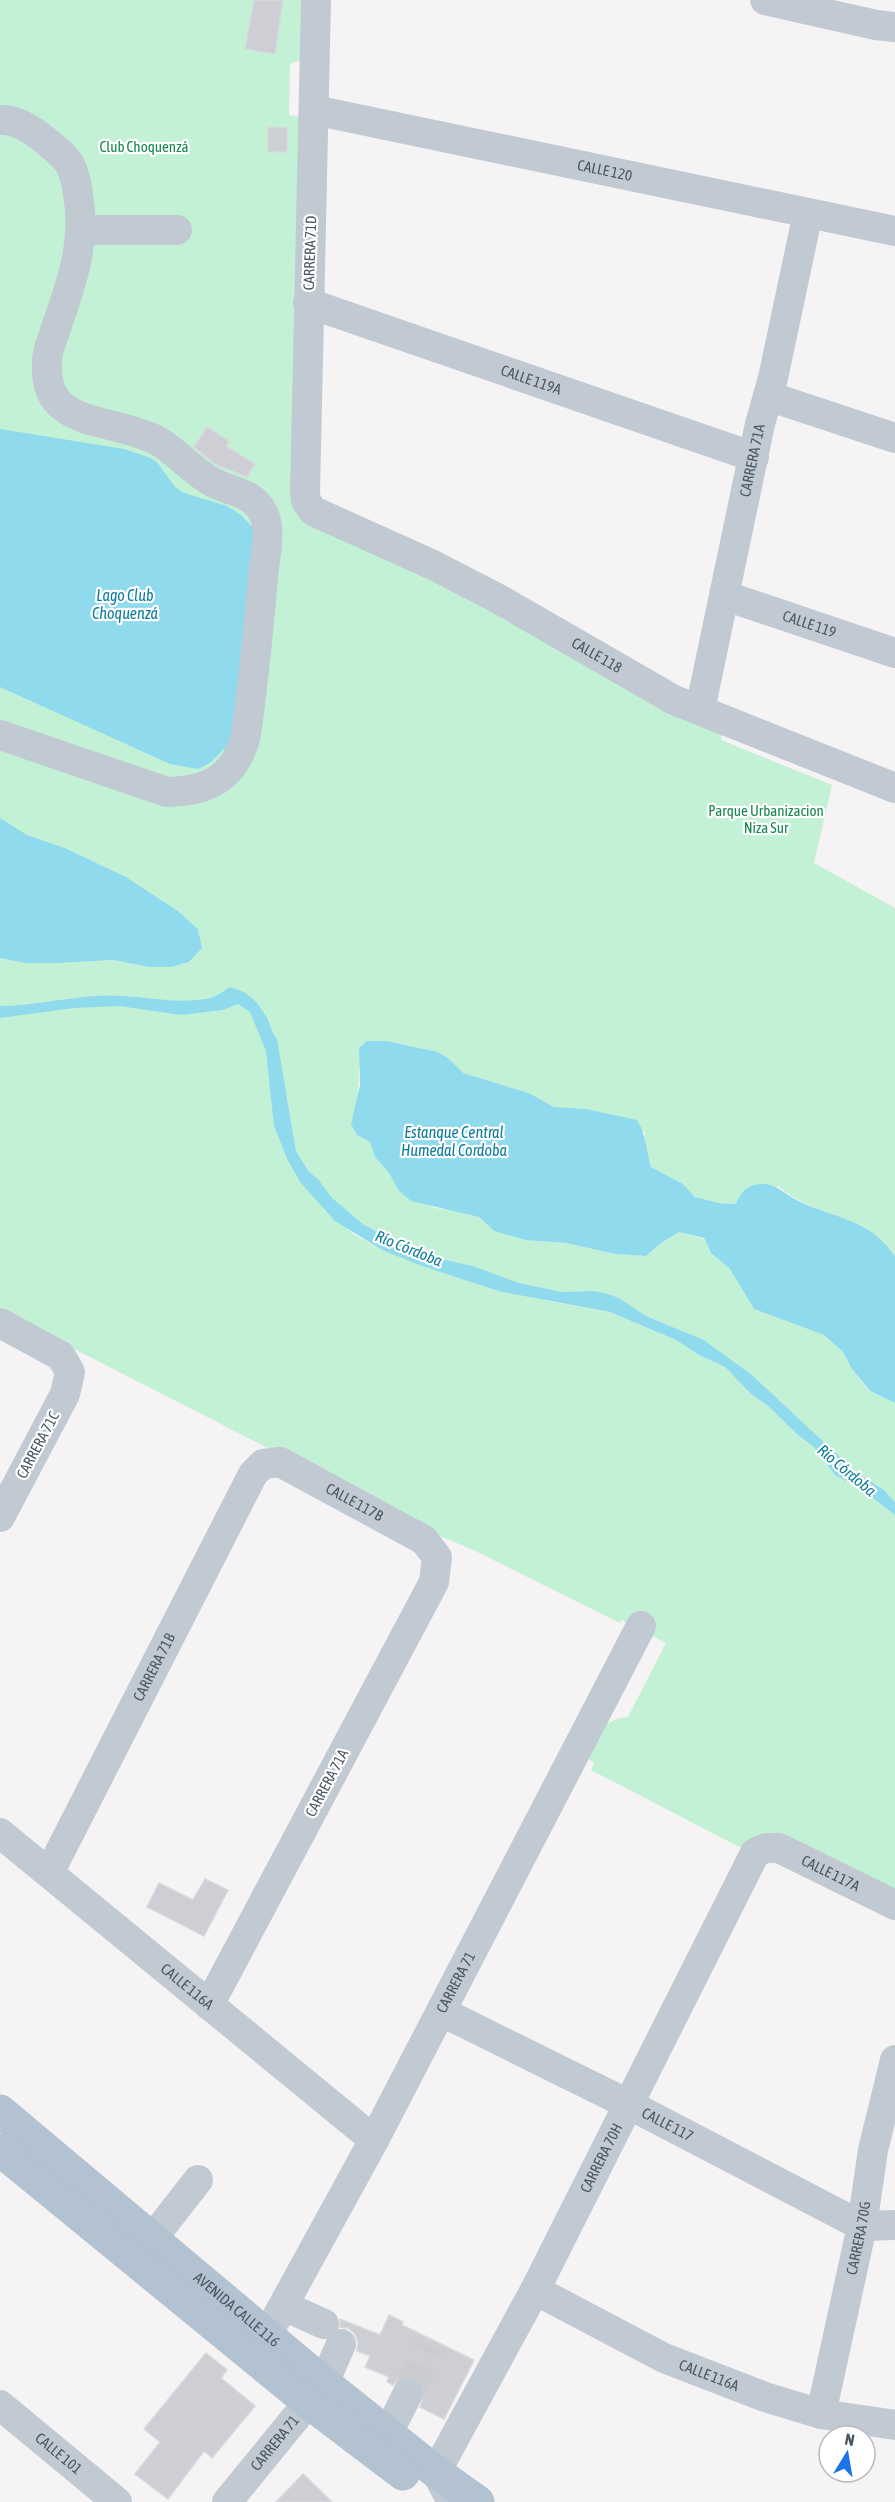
<svg xmlns="http://www.w3.org/2000/svg" width="895" height="2502" viewBox="0 0 895 2502" font-family="'Asap Condensed',sans-serif">
<style>
.green{fill:#c3f1d5}
.water{fill:#90daee}
.building{fill:#cdcfd5;stroke:#d7d9de;stroke-width:1.5}
.lines{fill:none;stroke-linecap:round;stroke-linejoin:round}
.minor-tunnel{stroke:#caccce;stroke-width:30;stroke-dasharray:30 15;stroke-linecap:butt}
.minor{stroke:#c1cad2;stroke-width:30}
.major{stroke:#b3c2d1;stroke-width:33}
.labels{text-anchor:middle;stroke-width:4.5;stroke-linejoin:round;paint-order:stroke}
.park-label{font-size:15px;fill:#17864f;stroke:#fff}
.street-label{font-size:15px;fill:#4a5661;stroke:#fff}
.water-label{font-size:16px;font-style:italic;fill:#0c7c9b;stroke:#fff}
</style>
<rect width="100%" height="100%" fill="#f5f3f3"/>
<!-- green -->
<path class="green" d="M 0,0 L 305,0 L 301,60 L 290,64 L 289,115 L 300,117 L 296,501 L 375,548 L 722,735 L 721,740 L 832,785 L 814,863 L 895,908 L 895,1256 C 867,1217 812,1216 778,1186 L 736,1204 L 719,1203 L 695,1197 L 683,1184 L 651,1167 L 644,1143 L 645,1132 L 554,1107 L 529,1093 L 462,1073 L 448,1058 L 438,1052 L 387,1041 L 359,1067 L 357,1135 L 370,1142 L 375,1157 L 389,1173 L 399,1191 L 435,1208 L 456,1211 L 479,1217 L 494,1231 L 525,1240 L 566,1243 L 615,1254 L 646,1256 L 661,1243 L 679,1232 L 704,1239 L 711,1253 L 730,1269 L 754,1309 L 824,1335 L 843,1352 L 852,1369 L 869,1391 L 895,1403 L 895,1502 L 884,1490 L 857,1473 L 752,1375 L 704,1340 L 646,1316 L 619,1298 L 584,1292 L 562,1292 L 519,1283 L 473,1266 L 441,1259 L 416,1247 L 399,1244 L 363,1224 L 332,1199 L 318,1179 L 309,1172 L 296,1151 L 287,1096 L 273,1112 L 274,1126 L 287,1159 L 300,1182 L 353,1234 L 382,1250 L 447,1274 L 548,1301 L 610,1312 L 676,1340 L 699,1355 L 725,1367 L 751,1394 L 767,1405 L 799,1436 L 813,1446 L 835,1475 L 861,1489 L 895,1515 L 895,1900 L 749,1852 L 591,1770 L 594,1762 L 586,1758 C 598,1736 600,1719 628,1717 L 666,1643 L 622,1620 L 620,1623 L 471,1549 L 440,1536 L 0,1311 L 0,958 L 25,963 L 60,963 L 113,960 L 149,967 L 171,967 L 189,962 L 202,948 L 198,929 L 178,911 L 126,877 L 65,848 L 27,835 L 0,819 Z"/>
<!-- water -->
<g class="water">
<polygon points="0,429 124,449 148,457 157,462 175,487 184,493 227,506 241,515 254,529 241,707 227,746 210,763 198,769 170,764 0,687"/>
<polygon points="0,818 27,835 65,848 126,877 178,911 198,929 202,948 189,962 171,967 149,967 113,960 60,963 25,963 0,958"/>
<path d="M 230,987 C 250,993 257,1001 267,1018 C 271,1025 271,1032 277,1039 L 296,1151 L 309,1172 L 318,1179 L 332,1198 L 363,1224 L 399,1244 L 416,1247 L 441,1259 L 473,1266 L 519,1283 L 562,1292 L 594,1291 L 604,1293 L 619,1298 L 646,1316 L 704,1340 L 752,1375 L 857,1473 L 884,1490 L 895,1502 L 895,1515 L 861,1489 L 835,1475 L 813,1446 L 799,1436 L 767,1405 L 751,1394 L 725,1367 L 699,1355 L 676,1340 L 610,1312 L 502,1292 L 422,1266 L 382,1250 L 335,1221 L 300,1182 L 287,1159 L 274,1126 L 266,1051 L 250,1012 L 238,1004 L 223,1010 L 181,1015 L 119,1006 L 74,1008 L 0,1018 L 0,1006 C 32,1006 64,998 96,996 C 135,993 172,1006 211,998 C 216,997 225,990 230,987 Z"/>
<path d="M 367,1041 L 387,1041 L 438,1052 L 448,1058 L 463,1073 L 529,1093 L 554,1107 L 586,1109 L 637,1120 C 646,1134 646,1150 651,1167 L 683,1184 L 695,1197 L 719,1203 L 736,1204 C 741,1191 748,1184 763,1184 C 774,1184 779,1189 788,1195 C 814,1212 847,1215 873,1233 C 881,1239 889,1248 895,1256 L 895,1403 L 870,1391 L 852,1369 L 843,1352 L 824,1335 L 754,1309 L 730,1269 L 711,1253 L 704,1238 L 679,1232 L 661,1243 L 646,1256 L 615,1254 L 566,1243 L 525,1240 L 494,1231 L 479,1217 L 411,1201 L 399,1191 L 389,1173 L 375,1157 L 370,1142 L 357,1135 L 351,1124 L 360,1085 L 359,1048 Z"/>
</g>
<!-- building -->
<g class="building">
<polygon points="254,0 283,0 275,54 245,49"/>
<polygon points="268,127 287,128 287,152 268,152"/>
<polygon points="207,427 229,441 226,446 255,464 247,477 215,464 194,447"/>
<polygon points="205,1879 228,1890 204,1936 147,1907 159,1883 193,1900"/>
<polygon points="389,2315 403,2322 402,2325 474,2360 444,2419 420,2407 425,2391 423,2384 416,2378 406,2376 398,2379 393,2385 387,2382 389,2377 365,2367 370,2356 357,2351 358,2342 355,2334 348,2328 340,2327 340,2319 380,2335"/>
<polygon points="206,2353 227,2370 221,2378 255,2406 212,2458 204,2451 168,2499 135,2474 160,2442 144,2429"/>
<polygon points="303,2474 332,2502 276,2502"/>
</g>
<g class="lines">
<!-- minor-tunnel -->
<polyline class="minor-tunnel" points="408,2393 429,2347"/>
<!-- minor -->
<g class="minor">
<path id="s1" d="M 316,0 L 305,493 L 306,501 L 313,511 L 433,565 L 497,598 L 674,700 L 895,788"/>
<polyline points="765,0 876,25 895,27"/>
<path id="s2" d="M 314,110 L 895,231"/>
<path d="M 0,120 C 16,119 34,131 46,141 C 55,149 66,156 71,167 C 75,176 77,185 78,194 C 88,252 65,298 48,352 C 36,431 108,415 156,440 C 177,451 192,472 214,483 C 232,492 254,493 263,513 C 272,530 265,557 263,576 C 259,629 253,682 246,735 C 235,778 209,791 167,792 L 0,735"/>
<polyline points="82,230 177,230"/>
<path id="s3" d="M 308,303 L 754,457"/>
<polyline points="768,396 895,438"/>
<path id="s4" d="M 726,596 L 895,653"/>
<path id="s5" d="M 700,710 L 760,424 L 773,378 L 808,213"/>
<polyline points="0,1323 61,1356 70,1372 65,1394 0,1517"/>
<path id="s6" d="M 0,1833 L 374,2140"/>
<path id="s7" d="M 49,1873 L 253,1474 L 263,1464 L 280,1462 L 424,1540 L 437,1557 L 434,1582 L 209,2005"/>
<path id="s8" d="M 442,2012 L 628,2104 L 862,2226 L 895,2225"/>
<polyline points="152,2239 198,2180"/>
<path id="s9" d="M 535,2290 L 664,2358 L 765,2397 L 821,2414 L 895,2425"/>
<polyline points="284,2306 324,2324"/>
<path id="s10" d="M 267,2335 L 374,2140 L 641,1626"/>
<path id="s11" d="M 0,2405 L 117,2502"/>
<path id="s12" d="M 821,2414 L 862,2226 L 873,2150 L 895,2060"/>
<polyline points="388,2433 408,2393"/>
<path id="s13" d="M 448,2494 L 436,2472 L 535,2290 L 755,1853 L 766,1848 L 779,1848 L 895,1905"/>
<path id="s14" d="M 227,2502 L 324,2383 L 341,2344"/>
</g>
<!-- major -->
<g class="major">
<path id="s15" d="M 0,2111 L 324,2383 L 436,2472 L 478,2502"/>
<polyline points="0,2150 308,2402 403,2474"/>
</g>
</g>
<g class="labels">
<!-- park labels -->
<g class="park-label">
<text x="144" y="152">Club Choquenzá</text>
<text x="766" y="816">Parque Urbanizacion<tspan x="766" dy="17">Niza Sur</tspan></text>
</g>
<!-- street labels -->
<g class="street-label">
<text dy="5" stroke="none"><textPath href="#s2" startOffset="297">CALLE 120</textPath></text>
<text transform="translate(310 253) rotate(-88)" y="5">CARRERA 71D</text>
<text dy="5" stroke="none"><textPath href="#s3" startOffset="236">CALLE 119A</textPath></text>
<text dy="5" stroke="none"><textPath href="#s5" startOffset="255">CARRERA 71A</textPath></text>
<text dy="5" stroke="none"><textPath href="#s4" startOffset="88">CALLE 119</textPath></text>
<text dy="5" stroke="none"><textPath href="#s1" startOffset="832">CALLE 118</textPath></text>
<text transform="translate(38 1445) rotate(-62)" y="5">CARRERA 71C</text>
<text dy="5" stroke="none"><textPath href="#s7" startOffset="564">CALLE 117B</textPath></text>
<text dy="5" stroke="none"><textPath href="#s7" startOffset="231">CARRERA 71B</textPath></text>
<text transform="translate(327 1783) rotate(-62)" y="5">CARRERA 71A</text>
<text dy="5" stroke="none"><textPath href="#s13" startOffset="804">CALLE 117A</textPath></text>
<text dy="5" stroke="none"><textPath href="#s10" startOffset="400">CARRERA 71</textPath></text>
<text dy="5" stroke="none"><textPath href="#s6" startOffset="242">CALLE 116A</textPath></text>
<text dy="5" stroke="none"><textPath href="#s8" startOffset="252">CALLE 117</textPath></text>
<text dy="5" stroke="none"><textPath href="#s13" startOffset="380">CARRERA 70H</textPath></text>
<text dy="5" stroke="none"><textPath href="#s12" startOffset="180">CARRERA 70G</textPath></text>
<text dy="5" stroke="none"><textPath href="#s15" startOffset="309">AVENIDA CALLE 116</textPath></text>
<text dy="5" stroke="none"><textPath href="#s9" startOffset="194">CALLE 116A</textPath></text>
<text dy="5" stroke="none"><textPath href="#s14" startOffset="76">CARRERA 71</textPath></text>
<text dy="5" stroke="none"><textPath href="#s11" startOffset="76">CALLE 101</textPath></text>
</g>
<!-- water labels -->
<g class="water-label">
<text x="125" y="601">Lago Club<tspan x="125" dy="18">Choquenzá</tspan></text>
<text x="454" y="1138">Estanque Central<tspan x="454" dy="18">Humedal Cordoba</tspan></text>
<text transform="translate(409 1248) rotate(22)" y="6">Río Córdoba</text>
<text transform="translate(847 1470) rotate(40)" y="6">Río Córdoba</text>
</g>
</g>
<!-- north arrow -->
<g transform="translate(847 2454) rotate(11)"><circle r="28" fill="#ffffff" stroke="#b7bbc0" stroke-width="1.5"/>
<path d="M0-4.5L10 22L0 15L-10 22Z" fill="#1a73e8"/>
<text y="-9" font-size="16" font-weight="bold" text-anchor="middle" fill="#4a5661">N</text>
</g>
</svg>
